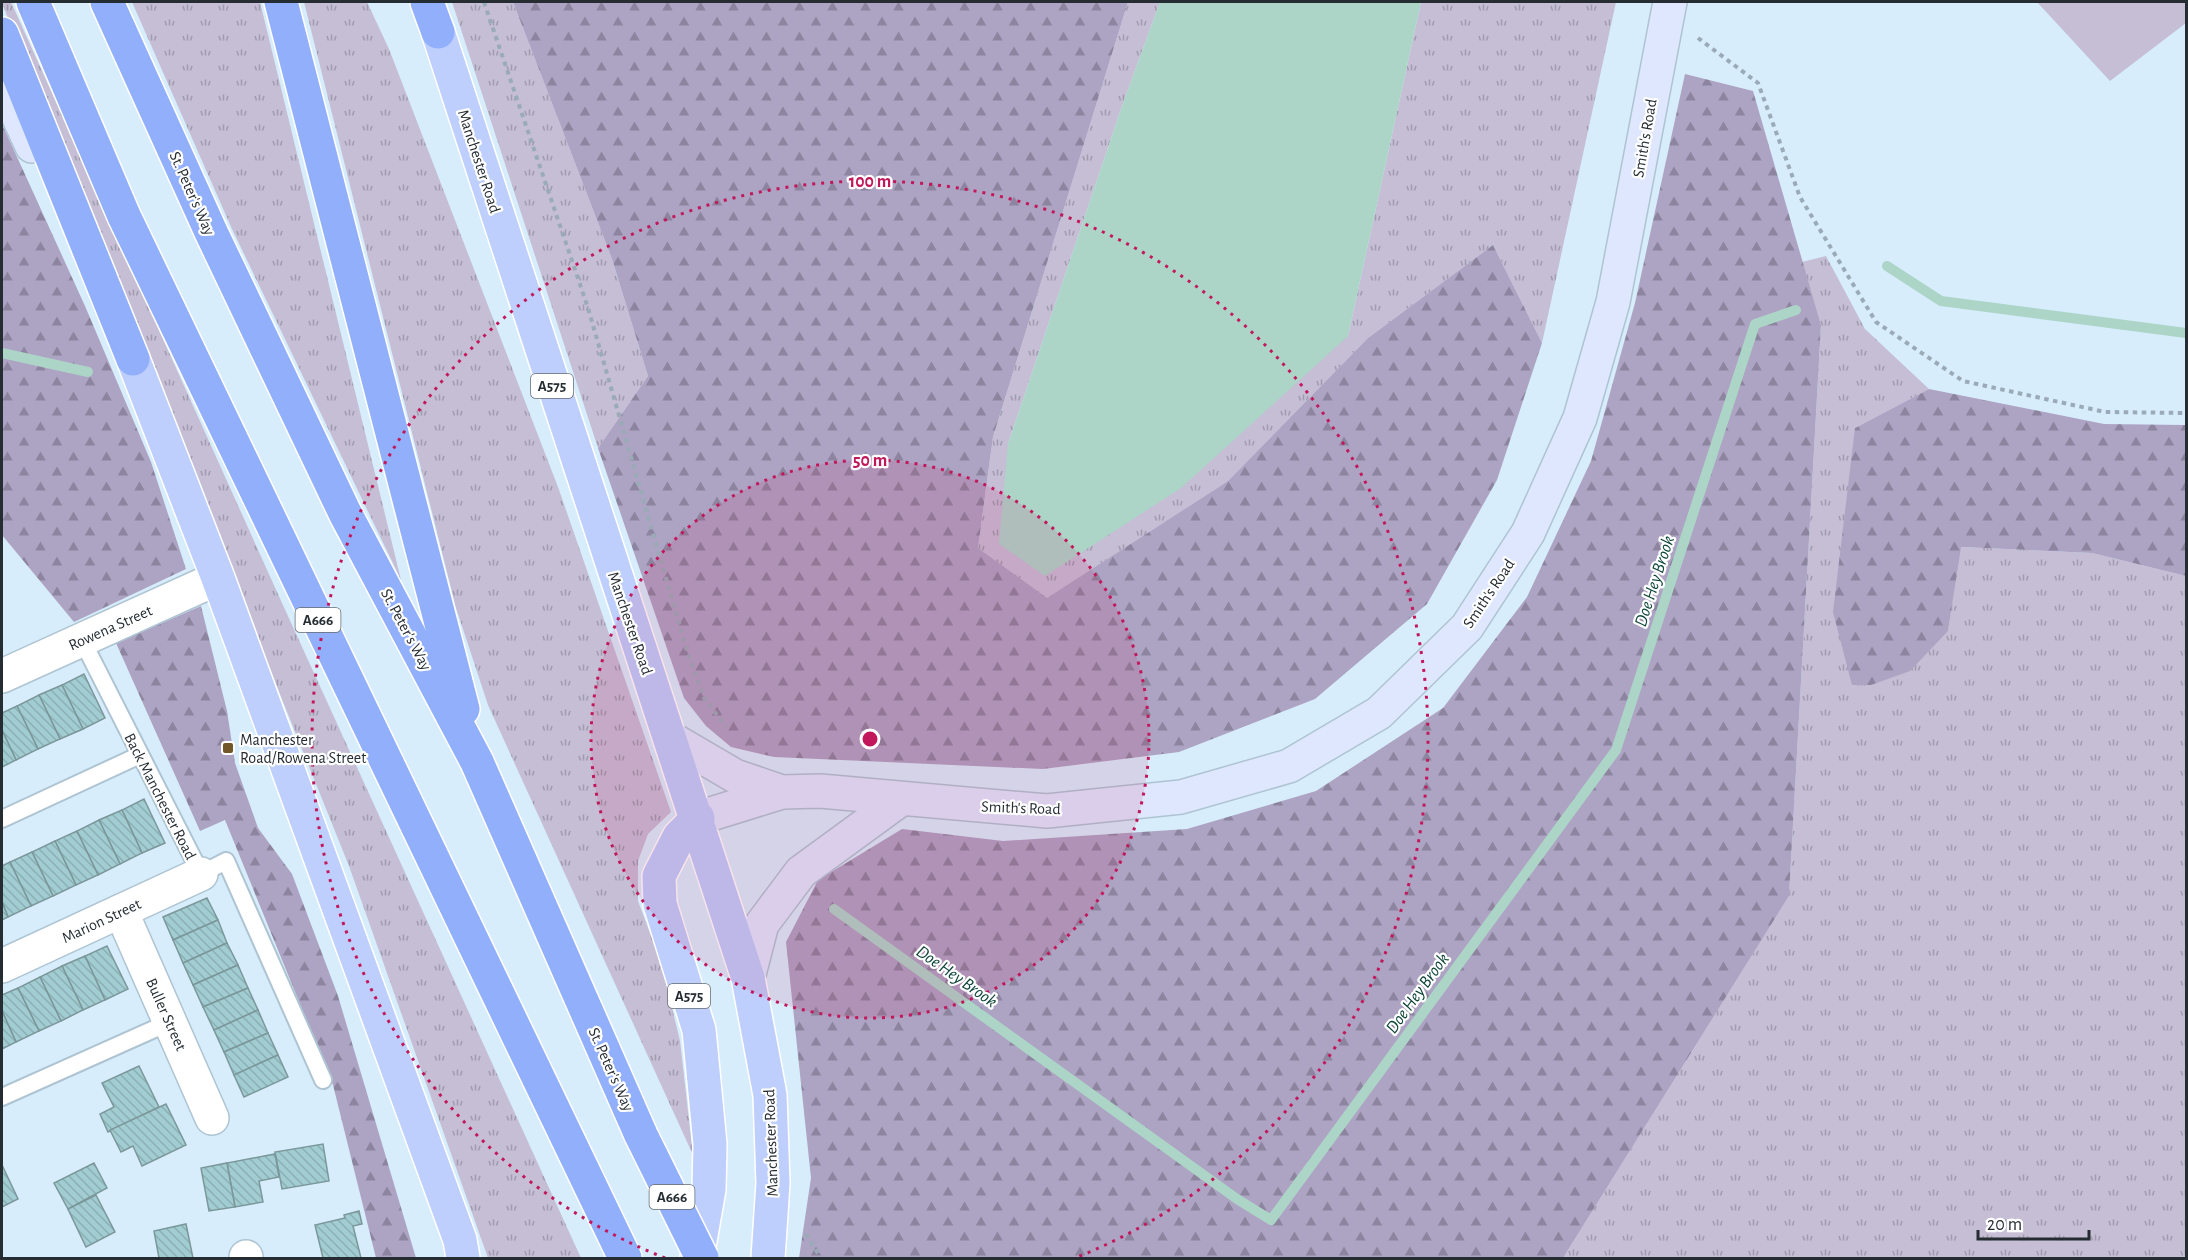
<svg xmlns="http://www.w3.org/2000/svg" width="2188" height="1260" viewBox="0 0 2188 1260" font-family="'Alegreya Sans',sans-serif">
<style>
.grass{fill:url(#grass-tufts)}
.forest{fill:url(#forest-firs)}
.garden{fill:#c5bed5}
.water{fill:#acd5c8}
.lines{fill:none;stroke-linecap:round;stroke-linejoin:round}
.stream{stroke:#acd5c8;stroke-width:10}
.building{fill:url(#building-back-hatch);stroke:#7b979a;stroke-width:1.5}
.lane-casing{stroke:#aec4d2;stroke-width:20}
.street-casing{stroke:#aec4d2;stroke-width:36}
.secondary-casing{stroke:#aec4d2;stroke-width:36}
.primary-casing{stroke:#fff;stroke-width:36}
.highway-casing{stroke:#fff;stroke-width:36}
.path{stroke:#9aabb7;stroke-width:4;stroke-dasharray:4.5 4.5;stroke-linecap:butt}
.lane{stroke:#fff;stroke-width:16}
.street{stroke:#fff;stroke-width:33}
.secondary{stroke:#dee7fe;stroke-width:33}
.primary{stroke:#becffd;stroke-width:33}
.highway{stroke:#92affc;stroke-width:33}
.highway-bridge-casing{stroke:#fff;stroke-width:36;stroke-linecap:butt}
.highway-bridge{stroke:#92affc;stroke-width:33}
.ring{fill:none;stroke:#c2185b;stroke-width:3;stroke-dasharray:3 6}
.poi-dot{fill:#715728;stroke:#fff;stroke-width:2}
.labels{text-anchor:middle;stroke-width:4.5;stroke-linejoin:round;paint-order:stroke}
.shield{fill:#fff;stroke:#666c70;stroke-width:1.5}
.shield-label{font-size:15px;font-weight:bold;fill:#252d33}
.street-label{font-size:16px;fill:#252d33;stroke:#fff}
.poi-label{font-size:16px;fill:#252d33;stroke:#fff;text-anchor:start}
.water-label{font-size:18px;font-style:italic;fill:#0d4639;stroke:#fff}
.centre{fill:#c2185b;stroke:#fff;stroke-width:3}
.ring-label{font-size:18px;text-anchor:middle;font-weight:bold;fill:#c2185b;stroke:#fff;stroke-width:4.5;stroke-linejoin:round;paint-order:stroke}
</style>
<defs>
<pattern id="grass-tufts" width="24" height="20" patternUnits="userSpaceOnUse" patternTransform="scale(1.5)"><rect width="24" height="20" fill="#c5bed5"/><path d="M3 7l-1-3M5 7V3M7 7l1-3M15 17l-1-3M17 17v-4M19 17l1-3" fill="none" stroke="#a09bad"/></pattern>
<pattern id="forest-firs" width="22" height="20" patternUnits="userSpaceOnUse" patternTransform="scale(1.5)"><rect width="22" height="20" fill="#ada3c3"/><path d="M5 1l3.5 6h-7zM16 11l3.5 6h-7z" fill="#8d859f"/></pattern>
<pattern id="building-back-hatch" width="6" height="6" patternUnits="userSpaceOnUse" patternTransform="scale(1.5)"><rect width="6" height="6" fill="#a1cdd2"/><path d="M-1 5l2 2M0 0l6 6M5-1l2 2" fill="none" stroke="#8ab0b5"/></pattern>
</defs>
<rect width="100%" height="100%" fill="#d7edfc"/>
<!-- grass -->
<g class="grass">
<polygon points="4,2 11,2 282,603 581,1258 488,1258 349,866 2,3"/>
<polygon points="132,2 260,2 401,580 232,229"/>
<polygon points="304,2 367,2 389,49 558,487 671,812 648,834 638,861 638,901 661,962 680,1041 693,1155 488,705 456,608"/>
<polygon points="452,2 513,2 612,259 648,376 598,448"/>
<polygon points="1128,2 1160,2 1121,109 1008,444 1348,336 1421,2 1616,2 1542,343 1493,245 1368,338 1228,481 1046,599 978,548 993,437"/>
<polygon points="1826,256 1865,329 1929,389 1855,428 1948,631 1960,547 2092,553 2186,576 2186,1258 1563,1258 1789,896 1821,325 1802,262"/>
</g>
<!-- forest -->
<g class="forest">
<polygon points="513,2 1128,2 993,437 978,548 1047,598 1228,481 1368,338 1493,245 1542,343 1497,480 1427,604 1315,699 1179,752 1043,769 774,757 731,747 706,726 684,698 598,448 648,376 612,259"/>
<polygon points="1685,74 1753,91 1821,325 1789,896 1563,1258 799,1258 811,1178 786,942 818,880 902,829 1003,841 1187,829 1316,791 1443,708 1527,597 1591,461 1635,303"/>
<polygon points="2,124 85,306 151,462 186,569 74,622 2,535"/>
<polygon points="1929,389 2104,424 2186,425 2186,576 2092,553 1961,547 1948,631 1910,671 1871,685 1852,685 1833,612 1855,428"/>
<polygon points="201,606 227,711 235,763 258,828 292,874 338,996 416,1258 376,1258 333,1085 225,820 200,831 116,643"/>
</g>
<!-- garden -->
<polygon class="garden" points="2037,2 2186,2 2186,23 2110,81"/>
<!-- water -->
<polygon class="water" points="1160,2 1421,2 1348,336 1181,488 1045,576 999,544 1008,444 1121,109"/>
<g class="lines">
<!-- stream -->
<g class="stream">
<polyline points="1887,266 1941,301 2186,333"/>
<polyline points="2,353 88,372"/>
<polyline points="834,909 1237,1199 1271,1220 1616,750 1755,324 1796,310"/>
</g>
</g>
<!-- building -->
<g class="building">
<polygon points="84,674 105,718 83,729 62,685"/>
<polygon points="62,685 83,729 60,739 39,695"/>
<polygon points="39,695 60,739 38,749 17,706"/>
<polygon points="17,706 38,749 16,760 2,730 2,713"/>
<polygon points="2,730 16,760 2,767"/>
<polygon points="144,799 165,843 142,853 122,810"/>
<polygon points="122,810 142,853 120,864 99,820"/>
<polygon points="99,820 120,864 98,875 77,831"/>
<polygon points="77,831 98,875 76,885 55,841"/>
<polygon points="55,841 76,885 53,896 32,852"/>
<polygon points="32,852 53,896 31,906 10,862"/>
<polygon points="10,862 31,906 8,917 2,902 2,866"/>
<polygon points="207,898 218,920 173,940 163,917"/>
<polygon points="2,902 8,917 2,920"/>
<polygon points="218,920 227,943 183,963 173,940"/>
<polygon points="227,943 238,965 193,985 183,963"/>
<polygon points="107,946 128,989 105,1000 85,956"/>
<polygon points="85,956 105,1000 83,1010 62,966"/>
<polygon points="238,965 248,988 203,1007 193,985"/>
<polygon points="62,966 83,1010 61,1021 40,977"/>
<polygon points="40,977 61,1021 39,1031 18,988"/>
<polygon points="18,988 39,1031 16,1042 2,1011 2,995"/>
<polygon points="248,988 258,1010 214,1030 203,1007"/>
<polygon points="258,1010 268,1033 224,1052 214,1030"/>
<polygon points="2,1011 16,1042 2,1049"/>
<polygon points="268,1033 278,1055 234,1075 224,1052"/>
<polygon points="278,1055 288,1077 244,1097 234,1075"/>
<polygon points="139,1066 159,1107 108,1132 100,1114 114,1107 102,1083"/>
<polygon points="166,1104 186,1145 142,1166 133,1146 121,1152 110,1130"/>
<polygon points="323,1144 329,1181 282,1189 275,1152"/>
<polygon points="275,1154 279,1177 259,1181 263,1202 235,1207 227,1163"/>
<polygon points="94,1163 107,1188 68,1209 54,1183"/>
<polygon points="227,1163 235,1207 209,1211 201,1168"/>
<polygon points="2,1165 18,1199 2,1207"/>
<polygon points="96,1195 115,1232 86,1247 68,1209"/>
<polygon points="359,1211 362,1224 353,1226 361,1258 323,1258 315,1225 345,1218 344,1215"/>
<polygon points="186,1224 193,1258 159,1258 154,1231"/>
</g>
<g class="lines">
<!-- lane casing -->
<g class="lane-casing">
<g id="lane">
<polyline points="82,640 201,874 226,861 323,1080"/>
<polyline points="2,819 140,755"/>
<polyline points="2,1097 170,1022"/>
</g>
</g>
<!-- street casing -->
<g class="street-casing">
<g id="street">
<polyline points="2,676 218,578"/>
<polyline points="121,911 212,1118"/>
<polyline points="2,966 201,874"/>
<polyline points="246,1257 246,1258"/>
</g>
</g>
<!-- secondary casing -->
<g class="secondary-casing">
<g id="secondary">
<polyline points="2,81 32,146"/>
<polyline points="670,738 735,776 782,792"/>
<polyline points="698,818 782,792 820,791 1047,811 1181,797 1289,766 1379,713 1467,627 1528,533 1580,418 1613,302 1670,2"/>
<polyline points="748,978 762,924 801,872 901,799"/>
</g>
</g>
<!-- primary casing -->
<g class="primary-casing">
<g id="primary">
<polyline points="438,32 748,978 770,1095 773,1183 768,1258"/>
<polyline points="133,359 218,578 460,1240 463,1258"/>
<polyline points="697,1258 709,1189 710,1144 699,1030 660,904 659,876 679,837 698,818"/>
</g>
</g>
<!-- highway casing -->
<g class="highway-casing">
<g id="highway">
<polyline points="33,2 124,216 625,1258"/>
<polyline points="107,2 211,232 345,513 477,762 641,1135"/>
<polyline points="281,2 463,709"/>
<polyline points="427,2 438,32"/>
<polyline points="2,34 133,359"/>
</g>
</g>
<!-- path -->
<g class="path">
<polyline points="484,2 588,308 687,651 704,698 726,727"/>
<polyline points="1698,38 1758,83 1800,197 1876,322 1963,381 2105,412 2186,413"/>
<polyline points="806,1234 821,1258"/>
</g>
<!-- lane -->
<use href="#lane" class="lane"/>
<!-- street -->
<use href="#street" class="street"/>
<!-- secondary -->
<use href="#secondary" class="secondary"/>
<!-- primary -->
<use href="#primary" class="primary"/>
<!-- highway -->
<use href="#highway" class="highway"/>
<!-- highway-bridge casing -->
<g class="highway-bridge-casing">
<polyline id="highway-bridge" points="641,1135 702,1258"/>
</g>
<!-- highway-bridge -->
<use href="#highway-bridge" class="highway-bridge"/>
</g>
<!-- distance rings -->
<circle cx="870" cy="739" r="279" fill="#c2185b" fill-opacity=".12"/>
<g class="ring">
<circle cx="870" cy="739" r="279"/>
<path d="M665 1258A558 558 0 1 1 1075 1258"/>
</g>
<!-- markers -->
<rect class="poi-dot" x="222" y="742" width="12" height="12" rx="3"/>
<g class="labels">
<!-- shield labels -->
<g class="shield">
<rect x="531" y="374" width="42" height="24" rx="4.5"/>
<rect x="295.5" y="608" width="45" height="24" rx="4.5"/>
<rect x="668" y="984" width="42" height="24" rx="4.5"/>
<rect x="649.5" y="1185" width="45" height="24" rx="4.5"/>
</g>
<g class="shield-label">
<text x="552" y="391">A575</text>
<text x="318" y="625">A666</text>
<text x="689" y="1001">A575</text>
<text x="672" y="1202">A666</text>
</g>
<!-- street labels -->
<g class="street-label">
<text transform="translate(1644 138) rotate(-80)" y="6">Smith's Road</text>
<text transform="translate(480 161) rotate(72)" y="6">Manchester Road</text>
<text transform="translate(193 193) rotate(66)" y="6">St. Peter's Way</text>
<text transform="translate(1488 593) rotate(-56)" y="6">Smith's Road</text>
<text transform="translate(631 623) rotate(71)" y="6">Manchester Road</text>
<text transform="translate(110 627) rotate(-24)" y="6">Rowena Street</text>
<text transform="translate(407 629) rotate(62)" y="6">St. Peter's Way</text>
<text transform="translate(161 796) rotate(63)" y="6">Back Manchester Road</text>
<text transform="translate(1021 807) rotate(2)" y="6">Smith's Road</text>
<text transform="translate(101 920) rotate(-25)" y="6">Marion Street</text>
<text transform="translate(167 1014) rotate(66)" y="6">Buller Street</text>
<text transform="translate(612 1069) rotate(66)" y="6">St. Peter's Way</text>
<text transform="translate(770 1143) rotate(-92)" y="6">Manchester Road</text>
</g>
<!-- poi labels -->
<g class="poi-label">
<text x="240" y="745">Manchester<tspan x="240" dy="18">Road/Rowena Street</tspan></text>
</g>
<!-- water labels -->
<g class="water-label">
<text transform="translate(1654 581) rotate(-72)" y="6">Doe Hey Brook</text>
<text transform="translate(957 976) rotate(35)" y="6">Doe Hey Brook</text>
<text transform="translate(1417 993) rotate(-54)" y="6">Doe Hey Brook</text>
</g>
</g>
<circle cx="870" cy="739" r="9" class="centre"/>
<g class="ring-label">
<text x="870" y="187">100 m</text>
<text x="870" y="466">50 m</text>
</g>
<!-- border -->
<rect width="2188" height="1260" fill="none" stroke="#252d33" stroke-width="6"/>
<!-- scale -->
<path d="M1978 1230v9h111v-9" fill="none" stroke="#252d33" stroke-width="3"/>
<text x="1987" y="1230" font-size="18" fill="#252d33" stroke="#ffffff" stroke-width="4.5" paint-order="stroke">20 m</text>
</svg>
